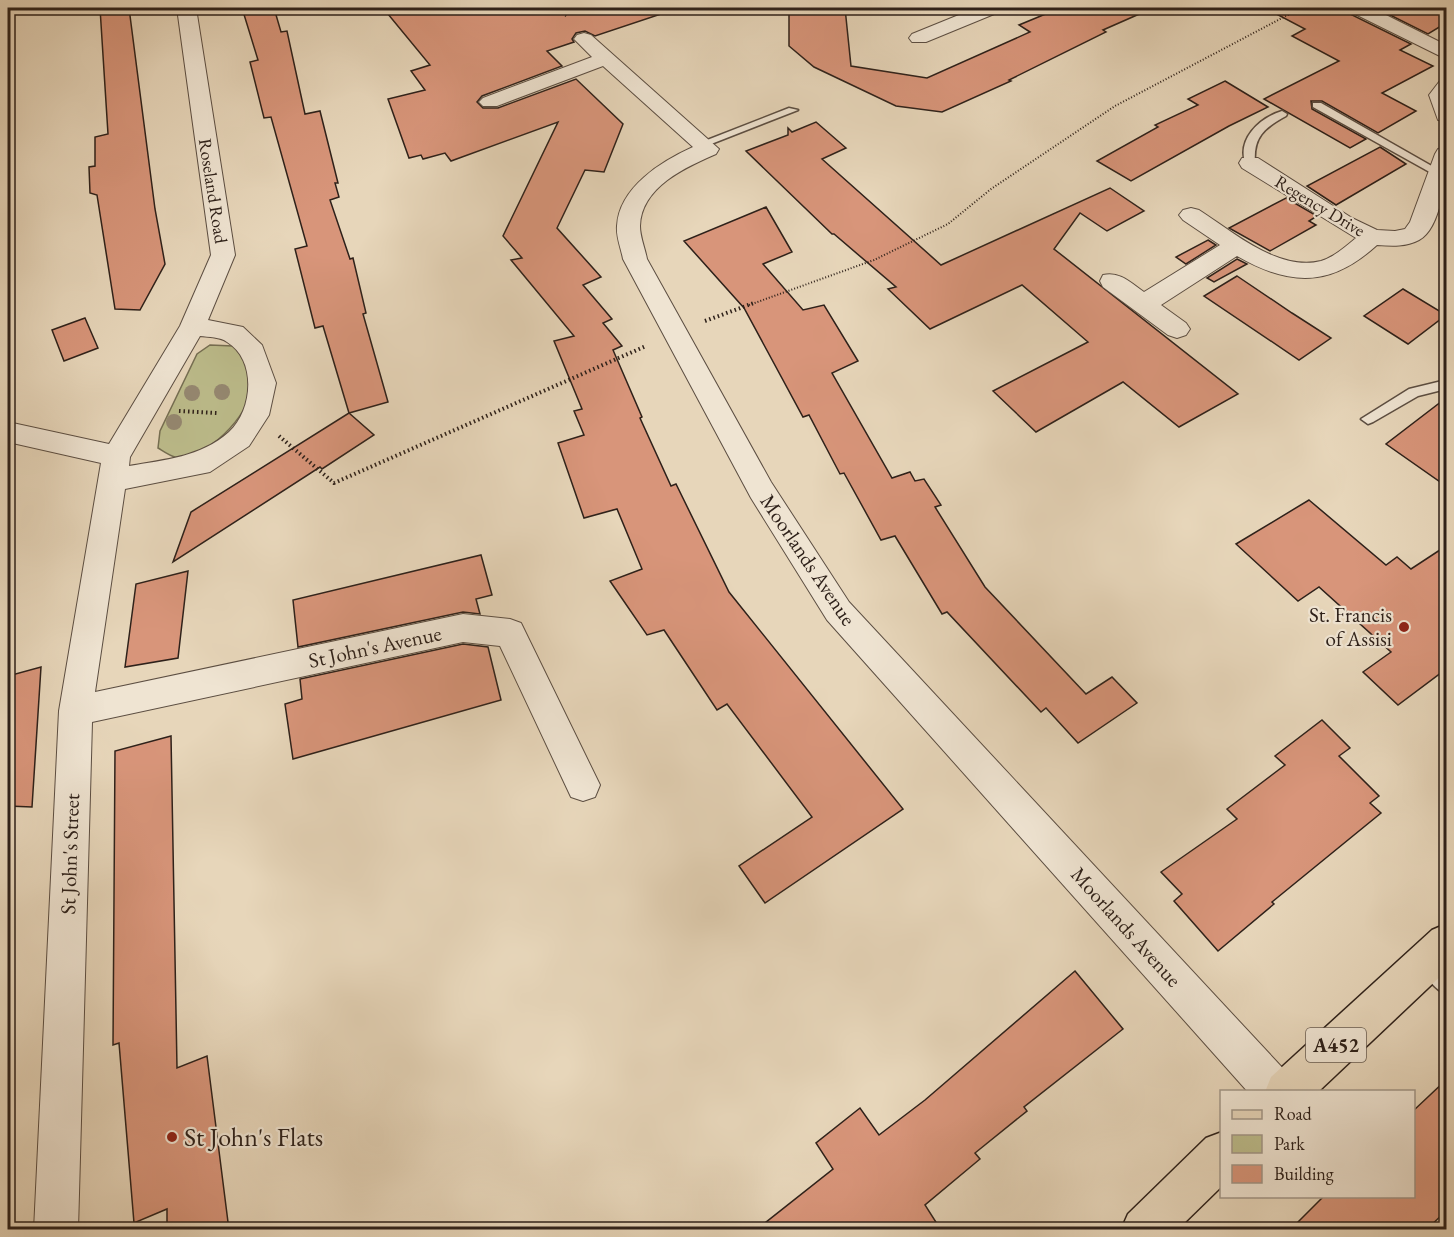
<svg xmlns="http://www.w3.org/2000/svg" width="1454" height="1237" viewBox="0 0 1454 1237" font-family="'EB Garamond',serif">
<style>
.green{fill:#bcbc8b;stroke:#756e52;stroke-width:1.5}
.building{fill:#d8957a;stroke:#2e211a;stroke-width:1.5}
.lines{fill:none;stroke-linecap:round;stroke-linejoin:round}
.service-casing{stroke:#5c4e42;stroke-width:3}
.minor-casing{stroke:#5c4e42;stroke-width:2}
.primary-casing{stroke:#2e211a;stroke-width:3}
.path-far1{stroke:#2e211a;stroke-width:2;stroke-dasharray:1 2;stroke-linecap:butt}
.path{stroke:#2e211a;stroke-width:4;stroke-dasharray:1.5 3;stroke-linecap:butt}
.service{fill:#efe4d2;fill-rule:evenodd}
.minor{fill:#efe4d2;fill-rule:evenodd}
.primary{fill:#e7d6ba;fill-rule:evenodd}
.tree{fill:#958871}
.poi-dot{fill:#8f2418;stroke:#efe4d2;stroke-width:2}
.labels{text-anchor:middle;stroke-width:4.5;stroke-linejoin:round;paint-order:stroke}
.far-street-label{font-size:18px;fill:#2e211a;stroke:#efe4d2}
.shield{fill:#efe4d2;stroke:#685c51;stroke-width:1.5}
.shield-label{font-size:20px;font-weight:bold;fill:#2e211a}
.street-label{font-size:21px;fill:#2e211a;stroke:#efe4d2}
.poi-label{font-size:21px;fill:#2e211a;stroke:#efe4d2;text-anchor:end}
.near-poi-label{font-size:26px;fill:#2e211a;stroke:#efe4d2;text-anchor:start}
</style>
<rect width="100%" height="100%" fill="#e7d6ba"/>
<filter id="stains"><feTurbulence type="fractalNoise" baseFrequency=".00333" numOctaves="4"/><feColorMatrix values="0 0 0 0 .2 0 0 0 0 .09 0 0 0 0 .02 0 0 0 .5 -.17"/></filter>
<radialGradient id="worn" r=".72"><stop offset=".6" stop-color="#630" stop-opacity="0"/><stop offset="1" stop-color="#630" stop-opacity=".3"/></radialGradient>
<!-- green -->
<path class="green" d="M 210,345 L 233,346 L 248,358 C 250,367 253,377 252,386 C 250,416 205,461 175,457 C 170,456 163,451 158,448 L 160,431 L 197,354 Z"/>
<!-- building -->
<g class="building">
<polygon points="100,8 129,8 155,209 165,264 140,310 115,309 97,195 90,193 89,167 95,166 95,137 108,134"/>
<polygon points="242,8 274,8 281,32 287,31 305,114 320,111 338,183 335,183 339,197 330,200 350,259 353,258 366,313 363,314 388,402 349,413 323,326 315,328 295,249 307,246 271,117 264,118 250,62 258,60"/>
<polygon points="383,8 660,8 661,14 595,36 585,31 576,33 572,39 574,42 547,51 562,66 482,96 477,102 483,108 498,108 576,79 623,124 604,172 585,170 557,228 601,277 583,285 612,319 603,323 622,346 613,350 642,417 640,418 671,486 676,484 729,592 903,809 765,903 739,866 812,817 727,704 717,710 664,630 647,635 610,581 642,569 617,509 584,518 558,443 584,435 574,411 582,409 554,341 574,336 511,260 522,258 503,236 558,122 451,161 445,153 423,159 421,155 409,158 388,99 425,90 411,71 430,65"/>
<polygon points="789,8 845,8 851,66 927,78 1030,32 1019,25 1060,8 1153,8 1103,30 1106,32 1009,80 1011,81 942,112 896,106 814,67 789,46"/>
<polygon points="1265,8 1346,8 1350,14 1411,44 1400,50 1433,66 1382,93 1416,111 1378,133 1322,101 1311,101 1312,109 1366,139 1350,148 1264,99 1339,61 1292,36 1305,29"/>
<polygon points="1376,8 1446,8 1446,23 1428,34"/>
<polygon points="1225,81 1268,107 1229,126 1131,181 1097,161 1158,127 1155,125 1198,105 1188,99"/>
<polygon points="816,122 846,148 822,159 941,265 1110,188 1144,211 1107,231 1080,213 1054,249 1238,394 1179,427 1123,382 1036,432 993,391 1088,342 1022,285 930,329 888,289 896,287 834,234 832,234 746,151 788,135 788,128 792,132"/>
<polygon points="1380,147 1406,164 1336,205 1307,186"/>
<polygon points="1286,198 1317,216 1309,221 1316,225 1270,251 1229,228"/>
<polygon points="766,207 792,252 763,264 803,310 824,305 858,361 832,373 892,478 910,472 915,481 924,479 941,505 935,507 985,587 1086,694 1112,677 1137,703 1078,743 1046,708 1041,712 947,612 942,614 895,536 881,540 844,473 840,474 809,415 803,417 744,308 684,241"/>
<polygon points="1208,240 1216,245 1186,264 1176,257"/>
<polygon points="1237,259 1247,264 1214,282 1207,278"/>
<polygon points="1237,276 1292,313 1331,338 1299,360 1204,296"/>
<polygon points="1403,289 1446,315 1408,344 1364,316"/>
<polygon points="85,318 98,348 64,361 52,330"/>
<polygon points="1446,398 1446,486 1386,444"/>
<polygon points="349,413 374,435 322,469 320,467 173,562 191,512"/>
<polygon points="1309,500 1386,565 1397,557 1411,569 1446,546 1446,669 1398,705 1363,672 1391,652 1319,587 1298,601 1236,544"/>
<polygon points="481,555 492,595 476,599 480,614 463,612 298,647 293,600"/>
<polygon points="188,571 178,658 125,667 136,584"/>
<polygon points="463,644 488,647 501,700 293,759 285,704 302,699 300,679"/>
<polygon points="41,667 32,807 8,806 8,676"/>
<polygon points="1322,720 1350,748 1339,756 1379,796 1370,803 1381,813 1272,902 1274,904 1218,951 1174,901 1182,894 1161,872 1237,819 1227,809 1285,765 1275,756"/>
<polygon points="171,736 177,1068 207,1056 229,1230 167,1230 167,1209 134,1223 119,1043 113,1045 115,751"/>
<polygon points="1075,971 1123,1029 1024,1107 1027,1111 975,1153 980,1159 925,1205 941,1230 756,1230 833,1169 816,1143 860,1108 879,1135 925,1100"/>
<polygon points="1446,1080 1446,1211 1426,1230 1290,1230 1323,1197 1413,1197 1413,1111"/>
</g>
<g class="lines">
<!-- service casing -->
<g class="service-casing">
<g id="service">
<polygon points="1313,103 1321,103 1444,173 1435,175 1313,107"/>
<polygon points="789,108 798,110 706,146 697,144"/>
<path d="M 1282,111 L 1287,114 L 1286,116 C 1264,128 1253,137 1255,163 L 1246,165 C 1236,140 1259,118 1282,111 Z"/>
<polygon points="1446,380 1446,389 1418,396 1373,422 1368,424 1361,419 1409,389"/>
<path d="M 1427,953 C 1446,961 1446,976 1446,994 C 1435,990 1423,974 1418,962 L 1421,956 Z"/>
</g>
</g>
<!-- minor casing -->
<g class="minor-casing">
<g id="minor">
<path d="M 177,8 L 196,8 L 235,255 L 208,320 L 243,327 L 262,345 L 276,383 L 269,415 L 249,446 L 210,472 L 125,489 L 95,692 L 463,614 L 510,619 L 521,623 L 600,785 L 595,797 L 583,801 L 571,797 L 500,646 L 463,642 L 92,722 L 78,1230 L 34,1230 L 59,711 L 101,463 L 8,442 L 8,422 L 109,444 L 180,326 L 211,255 ZM 200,336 C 208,337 221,337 227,342 C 257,360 253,410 229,432 C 201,457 164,460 129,466 L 130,457 Z"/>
<polygon points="976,8 1002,8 999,12 926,42 912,42 909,38 912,34"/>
<polygon points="1348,8 1372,8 1446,45 1446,59 1351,12"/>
<path d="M 584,33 L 591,35 L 719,149 L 716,154 C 686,167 641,187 640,226 C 640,237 645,248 647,259 L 771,482 L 849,602 L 1291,1077 L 1296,1092 L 1248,1092 L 827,620 L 751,498 L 623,259 C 621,248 616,237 617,226 C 619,187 662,161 693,147 L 603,66 L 497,106 L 483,106 L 479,102 L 483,98 L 592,57 L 574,39 L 577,35 Z"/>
<polygon points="1446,80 1446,121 1438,120 1429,95 1439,82"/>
<path d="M 1446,147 C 1448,169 1442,228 1419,240 C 1406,247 1392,246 1377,245 C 1331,287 1291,287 1237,256 L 1161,305 L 1186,323 L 1190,329 L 1186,335 L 1177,338 L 1168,335 L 1103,287 L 1100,281 L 1103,275 C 1120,271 1131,283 1144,292 L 1220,245 L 1183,220 L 1179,215 L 1183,210 L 1191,208 L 1199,210 C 1232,231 1278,272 1321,261 C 1334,257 1345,247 1356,238 L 1242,168 L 1239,163 L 1242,158 L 1258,158 L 1352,218 L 1377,230 L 1395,231 L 1405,229 L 1410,222 L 1435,154 L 1438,149 Z"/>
</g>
</g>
<!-- primary casing -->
<g class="primary-casing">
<g id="primary">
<polygon points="1446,924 1446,971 1318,1092 1265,1092 1271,1077 1432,930"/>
<polygon points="1222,1132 1222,1186 1177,1230 1121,1230 1128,1214 1206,1138"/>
</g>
</g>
<!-- path-far1 -->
<g class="path-far1">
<polyline points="556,8 567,17"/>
<polyline points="749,305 874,260 948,224 991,189 1115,106 1301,8"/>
</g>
<!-- path -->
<g class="path">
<polyline points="705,321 754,303"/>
<polyline points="179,411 217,413"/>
<polyline points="279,436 334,483 646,346"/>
</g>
<!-- service -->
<use href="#service" class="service"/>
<!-- minor -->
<use href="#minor" class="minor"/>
<!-- primary -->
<use href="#primary" class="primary"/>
</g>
<!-- trees -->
<g class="tree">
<circle cx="222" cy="392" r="8"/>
<circle cx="192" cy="393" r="8"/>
<circle cx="174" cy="422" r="8"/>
</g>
<!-- markers -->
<g class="poi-dot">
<circle cx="1404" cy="627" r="6"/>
<circle cx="172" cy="1137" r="6"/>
</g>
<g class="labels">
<!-- far-street labels -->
<g class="far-street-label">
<text transform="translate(213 191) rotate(81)" y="6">Roseland Road</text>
<text transform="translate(1320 206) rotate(31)" y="6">Regency Drive</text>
</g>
<!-- shield labels -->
<rect class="shield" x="1306" y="1028" width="60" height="34" rx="4.5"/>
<g class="shield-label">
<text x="1336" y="1052">A452</text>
</g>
<!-- street labels -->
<g class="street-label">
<text transform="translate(808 560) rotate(56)" y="7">Moorlands Avenue</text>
<text transform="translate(375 647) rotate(-12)" y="7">St John's Avenue</text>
<text transform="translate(70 854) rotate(-88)" y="7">St John's Street</text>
<text transform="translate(1126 927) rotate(48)" y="7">Moorlands Avenue</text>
</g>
<!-- poi labels -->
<g class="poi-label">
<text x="1392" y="622">St. Francis<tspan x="1392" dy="24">of Assisi</tspan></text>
</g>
<!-- near-poi labels -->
<g class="near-poi-label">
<text x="184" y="1146">St John's Flats</text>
</g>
</g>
<!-- margin -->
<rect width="1454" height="1237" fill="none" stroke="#e7d6ba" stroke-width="30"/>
<rect x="9" y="9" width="1436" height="1219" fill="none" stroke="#2e211a" stroke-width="3"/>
<rect x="15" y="15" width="1424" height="1207" fill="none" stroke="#2e211a" stroke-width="1.5"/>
<!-- legend -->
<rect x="1220" y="1090" width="195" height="108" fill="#efe4d2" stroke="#a29688" stroke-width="1.5"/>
<rect x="1232" y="1110" width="30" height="9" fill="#e7d6ba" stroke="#a29688" stroke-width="1.5"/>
<text x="1274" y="1120" font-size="18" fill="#2e211a">Road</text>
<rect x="1232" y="1135" width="30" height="18" fill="#bcbc8b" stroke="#a29688" stroke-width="1.5"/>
<text x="1274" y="1150" font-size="18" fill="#2e211a">Park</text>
<rect x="1232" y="1165" width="30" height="18" fill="#d8957a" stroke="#a29688" stroke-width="1.5"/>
<text x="1274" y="1180" font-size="18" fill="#2e211a">Building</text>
<rect width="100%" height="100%" filter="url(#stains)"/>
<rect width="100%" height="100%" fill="url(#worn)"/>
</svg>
